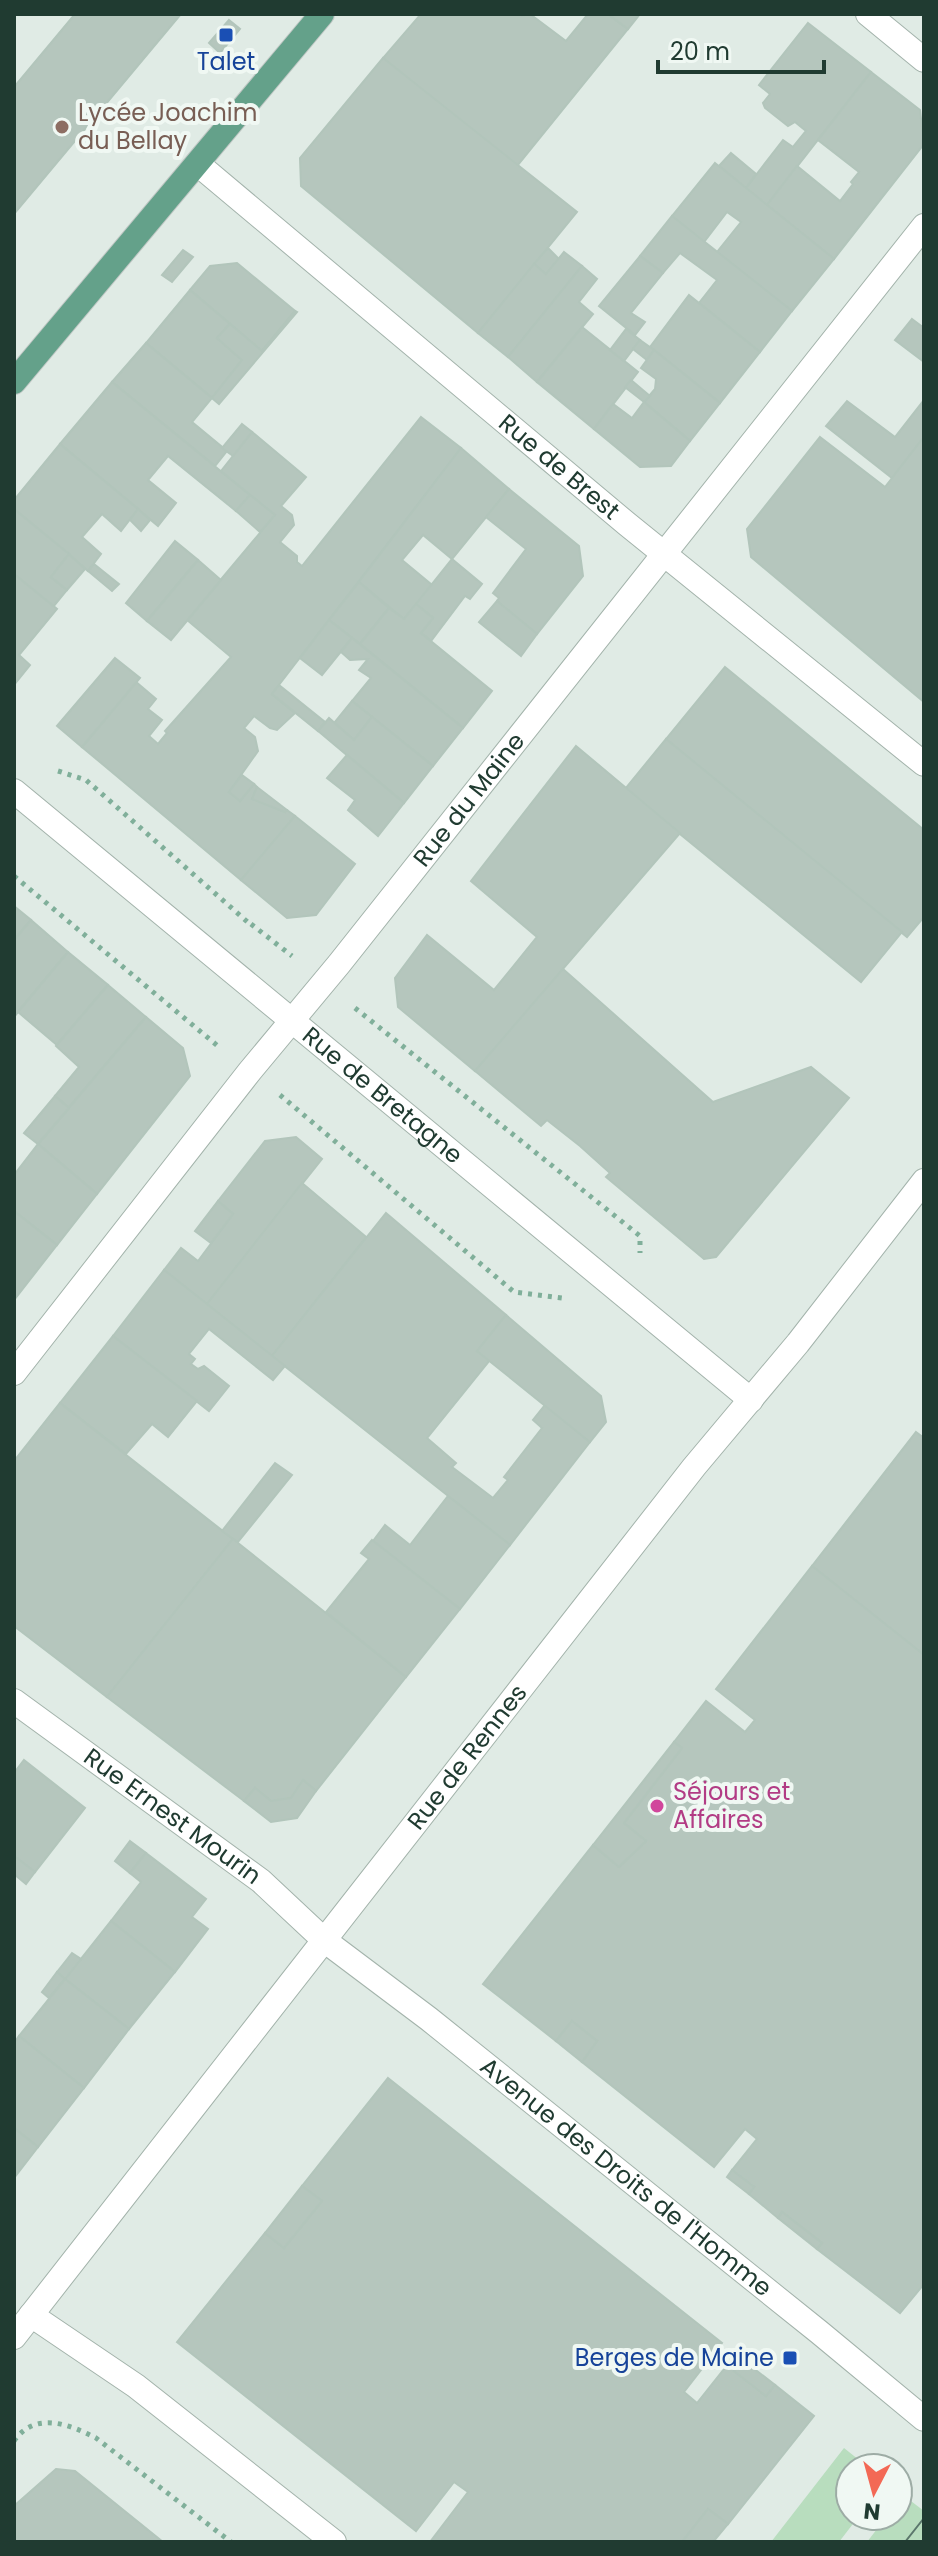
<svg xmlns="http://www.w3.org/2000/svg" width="938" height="2556" viewBox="0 0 938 2556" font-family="Poppins,sans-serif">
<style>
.green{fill:#b8ddbe}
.building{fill:#b5c6bd;stroke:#b2c5bb;stroke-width:2}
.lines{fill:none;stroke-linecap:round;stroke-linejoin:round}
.minor-casing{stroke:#a3b3ab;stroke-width:26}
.major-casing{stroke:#c1c8c5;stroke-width:26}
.path{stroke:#80af9a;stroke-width:5;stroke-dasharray:4 6;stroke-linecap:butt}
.minor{stroke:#fff;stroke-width:24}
.major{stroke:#64a18a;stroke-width:24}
.tram{stroke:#5b776c;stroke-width:2}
.transit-dot{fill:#1a4fb4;stroke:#f0f8f3;stroke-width:3}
.education-dot{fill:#8d6e63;stroke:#f0f8f3;stroke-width:3}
.hotel-dot{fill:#d1479c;stroke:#f0f8f3;stroke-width:3}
.labels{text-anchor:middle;stroke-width:8;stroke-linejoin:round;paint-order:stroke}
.transit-label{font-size:24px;fill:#164399;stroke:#f0f8f3}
.education-label{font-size:24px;fill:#785e54;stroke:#f0f8f3;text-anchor:start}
.street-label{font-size:24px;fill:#203b31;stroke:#f0f8f3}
.hotel-label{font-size:24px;fill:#b23c85;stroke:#f0f8f3;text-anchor:start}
</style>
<rect width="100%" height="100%" fill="#e0ebe5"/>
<!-- green -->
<g class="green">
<polygon points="844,2448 869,2468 850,2468 850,2516 859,2516 839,2542 771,2542"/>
<polygon points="903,2495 924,2511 924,2542 867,2542 887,2516 898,2516 898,2502"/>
</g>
<!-- building -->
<g class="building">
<polygon points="75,14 181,14 14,214 14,87"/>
<polygon points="421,14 519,14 522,16 530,14 566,41 588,14 608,14 628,29 517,166 383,58"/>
<polygon points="608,14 640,14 628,29"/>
<polygon points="229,20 240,29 220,53 209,43"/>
<polygon points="808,23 871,72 767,205 746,188 783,140 793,147 806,131 795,122 788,126 765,108 763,103 770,94 759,85"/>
<polygon points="383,58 577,212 478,333 301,186 300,158"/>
<polygon points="871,72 920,110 924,144 834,259 767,205 797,166 840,201 853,184 851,182 859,172 818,140"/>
<polygon points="731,153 756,174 746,188 719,166"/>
<polygon points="715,163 834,259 792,311 717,252 741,222 727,212 704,242 672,216"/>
<polygon points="672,216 792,311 760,352 699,303 717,280 680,253 663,273 640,256"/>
<polygon points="548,248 559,259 546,274 534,264"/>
<polygon points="183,250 193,257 172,282 162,275"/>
<polygon points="564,252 582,266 508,357 478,333 534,264 546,274"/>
<polygon points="640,256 663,273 631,313 645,322 635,335 599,306"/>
<polygon points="237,263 295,311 262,351 190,290 210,266"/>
<polygon points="582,266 597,279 579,302 593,314 537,382 508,357"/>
<polygon points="190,290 230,324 217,338 242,360 212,398 146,343"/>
<polygon points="689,295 760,352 720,403 650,347"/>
<polygon points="295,311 297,312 219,404 212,398 242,360 217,338 230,324 262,351"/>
<polygon points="912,319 924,328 924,362 895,340"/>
<polygon points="582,327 638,372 594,429 537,382"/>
<polygon points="626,329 640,340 624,361 610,350"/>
<polygon points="640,340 654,350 647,360 633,349"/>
<polygon points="146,343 212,398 192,422 227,451 215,466 112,382"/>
<polygon points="654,350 720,403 690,441 644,402 655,389 656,379 641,368"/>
<polygon points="631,380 650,396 644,402 625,387"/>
<polygon points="112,382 250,495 236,511 168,456 148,480 176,503 158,526 60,444"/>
<polygon points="924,400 924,437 892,478 826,426 847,401 895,437"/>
<polygon points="644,402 690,441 671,466 640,467 594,429 613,404 632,418"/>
<polygon points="421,417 461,448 272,694 295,713 277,730 270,728 254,716 244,728 255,737 258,751 229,792 240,801 254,784 257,787 252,799 285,812 287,810 295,816 241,880 82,747 136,682 156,699 148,709 162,720 149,736 158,744 167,733 165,731 231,657 187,620 275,515 221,471 252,432 306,477 281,506 292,515 294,525 280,542 297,556 297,562 302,566"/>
<polygon points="242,424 252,432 233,456 222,448"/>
<polygon points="820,437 885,487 924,437 924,702 751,557 747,529"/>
<polygon points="60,444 138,509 121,531 102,514 82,537 101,554 88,571 14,509 14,500"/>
<polygon points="461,448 509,489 452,559 423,535 402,560 432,585 404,619 359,582"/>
<polygon points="509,489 579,546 583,576 537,634 497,601 499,598 493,593 526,549 486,517"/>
<polygon points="250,495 275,515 260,532 236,511"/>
<polygon points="14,509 69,554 51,577 67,590 53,607 14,574"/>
<polygon points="138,509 150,520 141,531 130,520"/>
<polygon points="175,541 198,560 147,621 126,603"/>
<polygon points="69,554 85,569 67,590 51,577"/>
<polygon points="452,559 482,584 470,599 465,596 431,641 421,633 433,618 416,604"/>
<polygon points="198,560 221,580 171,640 147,621"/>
<polygon points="94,564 119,584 112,591 88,571"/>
<polygon points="14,574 57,609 19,655 30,665 14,685"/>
<polygon points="359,582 389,608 360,644 329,620"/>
<polygon points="497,601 537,634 521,656 479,622"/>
<polygon points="416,604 433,618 421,633 492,691 463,728 360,644 389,608 404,619"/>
<polygon points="329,620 352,638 322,675 300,658"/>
<polygon points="352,638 463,728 433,766 352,701 371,678 359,670 368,659 350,660 341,652"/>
<polygon points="115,658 140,678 82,747 57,726"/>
<polygon points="725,667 924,830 924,917 907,937 666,739"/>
<polygon points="279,685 325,722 318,731 272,694"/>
<polygon points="352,701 372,717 354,740 334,723"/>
<polygon points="372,717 433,766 404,803 318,731 329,718 354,740"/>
<polygon points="666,739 902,932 861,982 625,789"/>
<polygon points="576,746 680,833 475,1071 398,1007 395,978 427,935 494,990 537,937 471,881"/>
<polygon points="347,755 404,803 378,836 348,810 355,800 327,778"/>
<polygon points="242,775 254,784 240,801 229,792"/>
<polygon points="257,787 287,810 285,812 252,799"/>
<polygon points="295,816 355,864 316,915 287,918 241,880"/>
<polygon points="14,906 31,920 14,940"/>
<polygon points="31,920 68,952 14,1017 14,940"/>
<polygon points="68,952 108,985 57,1045 18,1012"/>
<polygon points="563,969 713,1102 811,1067 849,1098 716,1257 704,1259 606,1177 610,1173 580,1146 547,1120 541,1126 475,1071"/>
<polygon points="108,985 146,1017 69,1108 55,1096 79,1067 56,1046"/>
<polygon points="146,1017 183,1048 190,1076 97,1194 38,1144"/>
<polygon points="55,1096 69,1108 38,1144 24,1133"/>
<polygon points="296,1137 322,1159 207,1304 164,1270 181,1248 198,1261 233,1214 218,1201 265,1141"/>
<polygon points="38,1144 97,1194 57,1245 14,1211 14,1175"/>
<polygon points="302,1183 366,1237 272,1356 207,1304"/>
<polygon points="218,1201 233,1214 211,1243 195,1231"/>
<polygon points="14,1211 57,1245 14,1300"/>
<polygon points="386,1213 506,1315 477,1351 490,1360 427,1438 456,1463 452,1467 493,1498 508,1480 504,1477 542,1428 533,1420 545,1405 590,1442 510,1545 272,1356"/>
<polygon points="164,1270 285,1366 273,1380 209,1329 189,1354 195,1359 191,1364 198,1369 204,1366 229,1386 209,1411 113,1336"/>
<polygon points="506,1315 601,1396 606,1422 590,1442 477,1351"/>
<polygon points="113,1336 197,1401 168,1437 152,1424 126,1454 60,1403"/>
<polygon points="60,1403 233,1539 107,1697 14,1626 14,1461"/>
<polygon points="916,1432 924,1438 924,1655 812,1566"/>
<polygon points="275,1463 292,1475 238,1542 222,1531"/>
<polygon points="448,1496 510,1545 460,1609 373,1541 385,1525 410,1545"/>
<polygon points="233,1539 406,1677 316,1791 303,1780 291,1798 271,1801 255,1788 244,1801 107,1697"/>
<polygon points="372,1540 460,1609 406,1677 326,1612 369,1559 361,1553"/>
<polygon points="812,1566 924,1655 924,2284 900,2313 817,2249 822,2243 782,2212 778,2218 749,2194 754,2187 732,2170 757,2139 745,2129 714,2167 582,2062 597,2041 572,2021 556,2041 483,1984 593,1845 619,1867 646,1841 624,1823 682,1748 674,1742 706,1701 745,1732 755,1720 716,1689"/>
<polygon points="674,1742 682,1748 624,1823 646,1841 619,1867 593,1845"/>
<polygon points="24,1760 85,1808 35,1872 14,1856 14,1773"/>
<polygon points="303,1780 316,1791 297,1818 271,1822 244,1801 255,1788 271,1801 291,1798"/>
<polygon points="130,1841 146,1853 130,1873 115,1861"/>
<polygon points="146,1853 206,1899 192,1917 208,1929 175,1972 111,1921 141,1882 130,1873"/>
<polygon points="14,1856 35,1872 26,1884 14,1874"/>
<polygon points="111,1921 175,1972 129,2029 65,1979"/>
<polygon points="72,1953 81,1959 65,1979 57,1972"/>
<polygon points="57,1972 65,1979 49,1998 42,1992"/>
<polygon points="65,1979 129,2029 84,2088 19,2036"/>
<polygon points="572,2021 597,2041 582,2062 556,2041"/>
<polygon points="19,2036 84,2088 38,2147 14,2128 14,2043"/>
<polygon points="388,2078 722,2343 684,2392 697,2403 736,2354 743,2360 734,2371 766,2396 775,2385 814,2416 728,2524 708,2509 682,2542 430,2542 468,2492 454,2482 416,2531 177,2342 265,2233 284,2248 322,2201 302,2186"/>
<polygon points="14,2128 38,2147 14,2178"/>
<polygon points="732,2170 754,2187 749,2194 727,2177"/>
<polygon points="302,2186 322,2201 284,2248 265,2233"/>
<polygon points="782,2212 822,2243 817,2249 778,2218"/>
<polygon points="743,2360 775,2385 766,2396 734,2371"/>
<polygon points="56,2469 75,2471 163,2542 14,2542 14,2506"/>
<polygon points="708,2509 728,2524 713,2542 682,2542"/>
</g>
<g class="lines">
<!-- minor casing -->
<g class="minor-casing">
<g id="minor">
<polyline points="868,14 924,60"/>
<path id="s1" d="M 199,165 L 627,524 L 924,764"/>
<path id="s2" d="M 14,791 L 751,1400"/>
<path id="s3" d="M 14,1373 L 250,1071 L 339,964 L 924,226"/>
<path id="s4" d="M 14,1701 L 261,1881 L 324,1940 L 429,2019 L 819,2332 L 924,2419"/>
<polyline points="31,2315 136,2386 334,2542"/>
<path id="s5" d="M 14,2337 L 694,1467 L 798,1343 L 924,1181"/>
</g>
</g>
<!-- major casing -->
<g class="major-casing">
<polyline id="major" points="14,382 322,14"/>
</g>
<!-- path -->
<g class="path">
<polyline points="58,771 86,780 251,925"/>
<polyline points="14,876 219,1047"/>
<polyline points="251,924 292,956"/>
<polyline points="355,1008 640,1236 640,1253"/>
<polyline points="280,1095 514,1292 562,1298"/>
<path d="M 14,2441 C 35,2411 69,2424 96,2438 L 231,2542"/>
</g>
<!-- minor -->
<use href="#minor" class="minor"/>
<!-- major -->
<use href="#major" class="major"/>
<!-- tram -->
<polyline class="tram" points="905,2542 924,2518"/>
</g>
<!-- markers -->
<g class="transit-dot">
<rect x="218" y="27" width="16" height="16" rx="4"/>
<rect x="782" y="2350" width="16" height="16" rx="4"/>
</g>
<circle class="education-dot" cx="62" cy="127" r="8"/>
<circle class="hotel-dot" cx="657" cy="1806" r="8"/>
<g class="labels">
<!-- transit labels -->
<g class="transit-label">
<text x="226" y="70">Talet</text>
<text x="774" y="2366" text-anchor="end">Berges de Maine</text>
</g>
<!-- education labels -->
<g class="education-label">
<text x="78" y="121">Lycée Joachim<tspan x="78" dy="28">du Bellay</tspan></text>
</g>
<!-- street labels -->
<g class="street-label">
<text dy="8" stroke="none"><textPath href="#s1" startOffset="470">Rue de Brest</textPath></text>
<text dy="8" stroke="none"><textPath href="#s3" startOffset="732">Rue du Maine</textPath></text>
<text dy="8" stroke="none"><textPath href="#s2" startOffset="478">Rue de Bretagne</textPath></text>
<text dy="8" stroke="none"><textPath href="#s5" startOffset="736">Rue de Rennes</textPath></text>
<text dy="8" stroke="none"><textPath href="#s4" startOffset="196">Rue Ernest Mourin</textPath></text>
<text dy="8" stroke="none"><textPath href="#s4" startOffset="776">Avenue des Droits de l'Homme</textPath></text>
</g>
<!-- hotel labels -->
<g class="hotel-label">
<text x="673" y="1800">Séjours et<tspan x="673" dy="28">Affaires</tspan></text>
</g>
</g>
<!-- border -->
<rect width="938" height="2556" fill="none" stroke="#203b31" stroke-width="32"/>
<!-- north arrow -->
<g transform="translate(874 2492) rotate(186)"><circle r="38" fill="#f0f8f3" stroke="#9daca5" stroke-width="2"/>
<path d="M0-6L14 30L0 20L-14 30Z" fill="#f36955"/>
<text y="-12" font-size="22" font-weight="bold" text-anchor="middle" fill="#203b31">N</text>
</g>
<!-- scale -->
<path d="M658 60v12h166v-12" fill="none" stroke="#203b31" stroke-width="4"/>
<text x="670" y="60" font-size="24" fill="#203b31" stroke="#f0f8f3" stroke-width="6" paint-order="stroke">20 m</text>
</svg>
